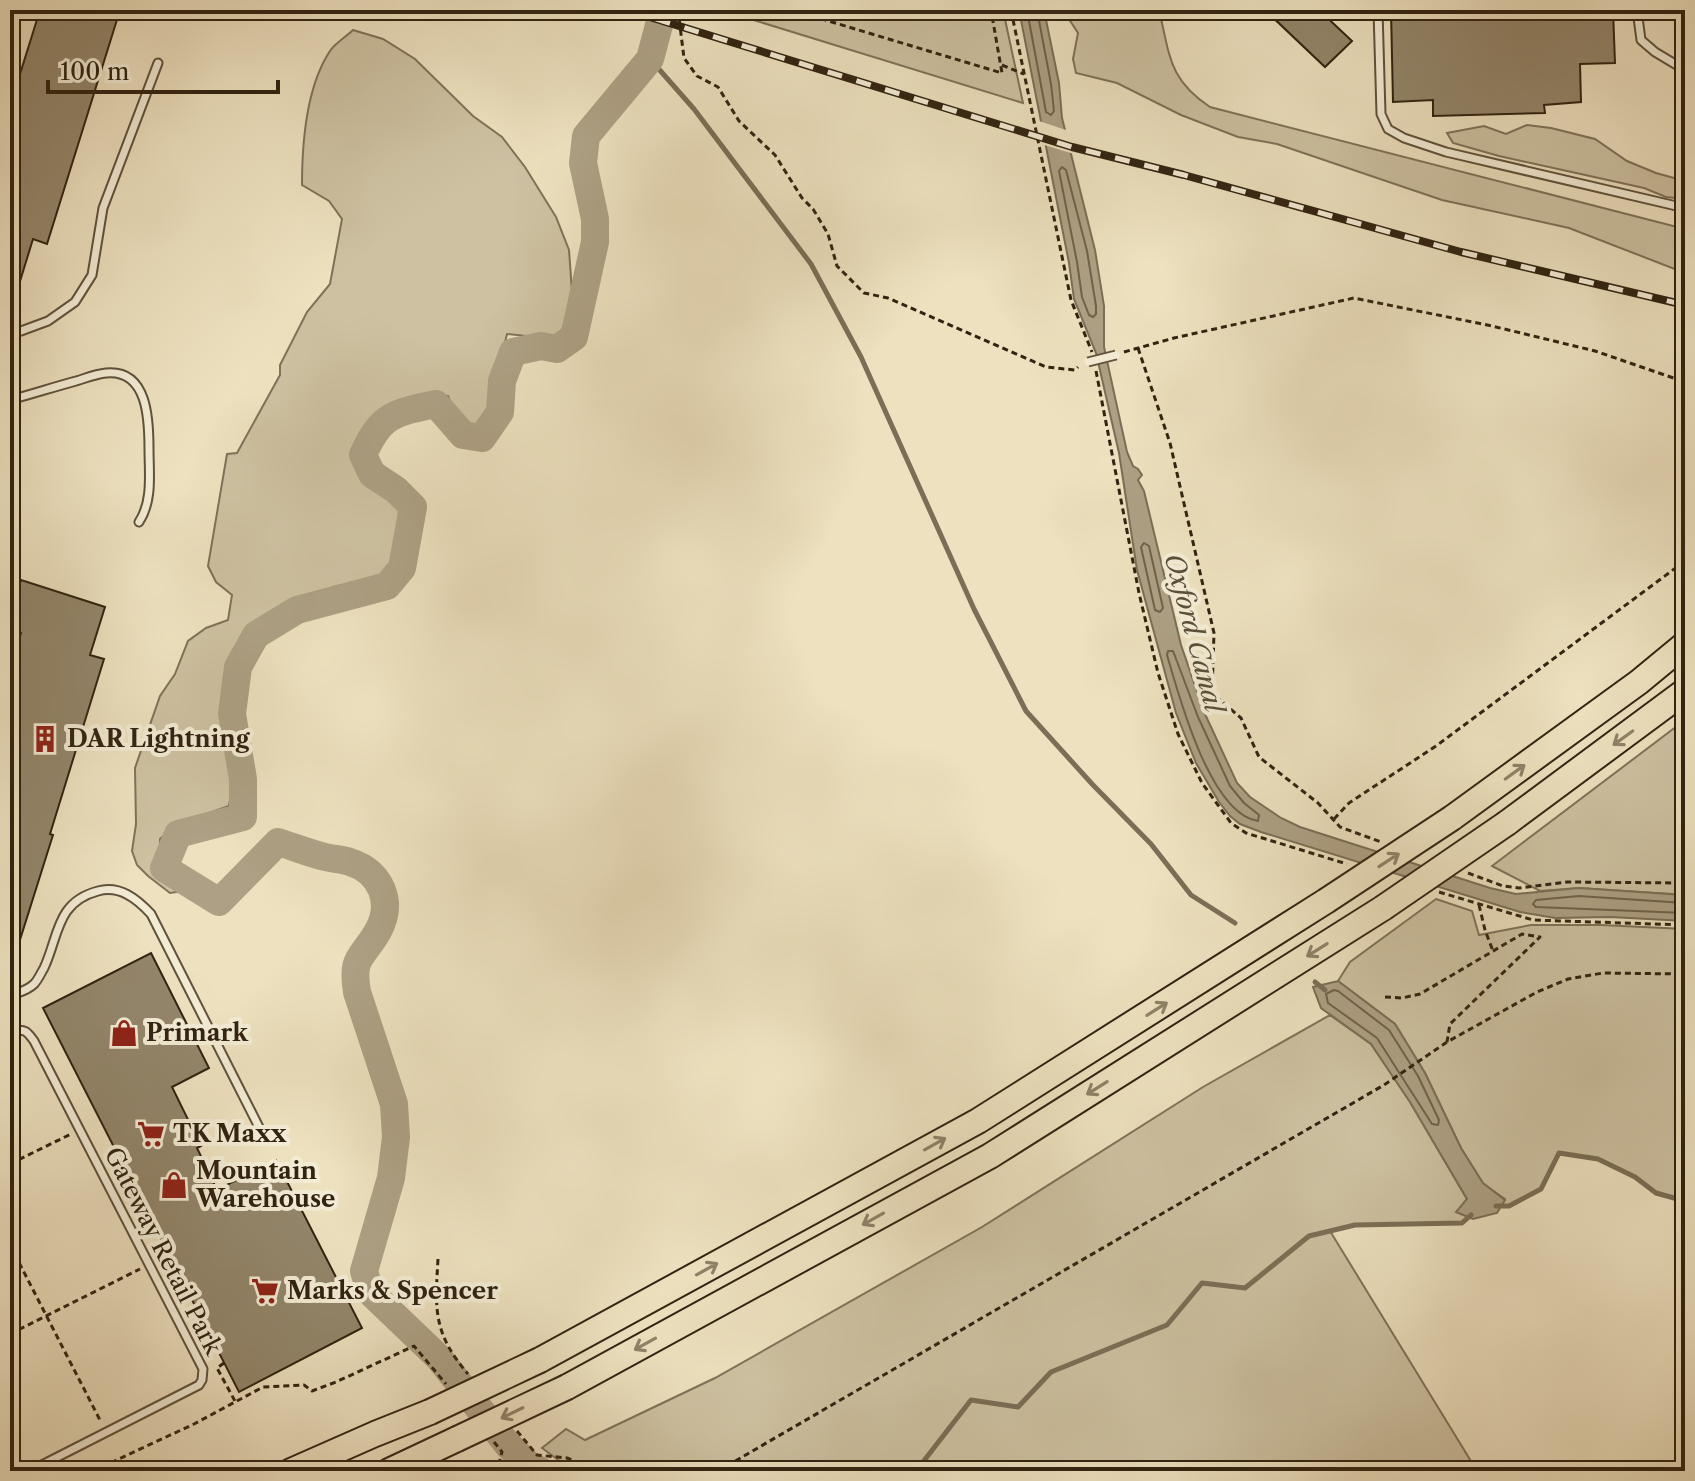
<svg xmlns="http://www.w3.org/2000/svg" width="1695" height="1481" viewBox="0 0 1695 1481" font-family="'Libre Caslon Text',serif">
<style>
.green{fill:#cdc1a1;stroke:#7f7259;stroke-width:2}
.water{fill:#ada084;stroke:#7b6e56;stroke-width:2}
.pier{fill:#ede1bf}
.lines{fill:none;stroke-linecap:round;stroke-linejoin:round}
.shore{stroke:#6f624a;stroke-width:2}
.stream{stroke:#7b6e56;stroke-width:5}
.river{stroke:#ada084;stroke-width:28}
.building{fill:#93866b;stroke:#312311;stroke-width:2}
.lane-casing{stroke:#60523c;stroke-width:11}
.street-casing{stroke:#60523c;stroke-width:18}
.highway-casing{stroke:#312311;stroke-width:28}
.path{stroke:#312311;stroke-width:3;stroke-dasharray:6 4;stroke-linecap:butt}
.lane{stroke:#f3ecd5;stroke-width:7}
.street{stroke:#f3ecd5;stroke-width:14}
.highway{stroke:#ede1bf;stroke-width:24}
.rail-casing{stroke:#312311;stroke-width:8}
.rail{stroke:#f3ecd5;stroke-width:5;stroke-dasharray:15;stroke-linecap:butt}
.lane-bridge-casing{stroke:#60523c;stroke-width:11;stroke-linecap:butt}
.highway-bridge-casing{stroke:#312311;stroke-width:28;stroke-linecap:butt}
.lane-bridge{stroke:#f3ecd5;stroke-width:7}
.highway-bridge{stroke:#ede1bf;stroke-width:24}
.oneway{stroke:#8f8268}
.labels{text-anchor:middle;stroke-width:8;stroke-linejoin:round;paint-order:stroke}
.poi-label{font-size:24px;font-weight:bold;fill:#312311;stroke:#f3ecd5;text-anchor:start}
.street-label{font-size:24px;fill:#312311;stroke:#f3ecd5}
.water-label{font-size:26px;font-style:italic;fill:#5c4f39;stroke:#f3ecd5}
</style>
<rect width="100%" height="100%" fill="#ede1bf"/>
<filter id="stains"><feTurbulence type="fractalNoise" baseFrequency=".0025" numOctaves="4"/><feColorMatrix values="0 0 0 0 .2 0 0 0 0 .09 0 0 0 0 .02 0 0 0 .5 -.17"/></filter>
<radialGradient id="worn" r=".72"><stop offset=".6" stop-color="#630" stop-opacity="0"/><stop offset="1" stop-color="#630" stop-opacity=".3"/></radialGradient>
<!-- green -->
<g class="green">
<polygon points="721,10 1003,10 1023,103"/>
<path d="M 1063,10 L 1159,10 C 1170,55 1168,79 1210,107 L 1685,229 L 1685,273 L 1569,228 L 1442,200 L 1277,144 L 1238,137 L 1181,115 L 1117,83 L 1076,73 L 1073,59 L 1078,33 Z"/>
<path d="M 353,30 L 383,39 L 415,59 L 473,116 L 502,137 L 525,167 L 556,217 L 569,250 L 572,292 L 562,335 L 535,337 L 507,334 L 495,383 L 493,412 L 486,421 L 466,429 L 458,420 L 448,396 C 435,396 405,403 394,410 C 378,418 355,438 360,458 C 365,477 391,496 405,509 L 406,526 L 398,539 L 390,565 L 375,581 L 337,586 L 288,602 L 252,634 L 228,676 L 225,704 L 226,746 L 232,762 L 233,783 L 229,806 L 178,824 L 160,839 L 161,873 L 183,891 L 170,893 L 148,876 L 137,865 L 132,851 L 136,824 L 135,768 L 160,696 L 175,674 L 188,641 L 206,628 L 228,620 L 232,595 L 216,582 L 208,566 L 227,454 L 237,453 L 280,375 L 280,365 L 307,312 L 330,284 L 342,219 L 329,201 L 302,185 C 302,143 306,87 330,51 C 335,43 346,37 353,30 Z"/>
<polygon points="1527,125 1551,128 1595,139 1627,161 1656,173 1685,181 1685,199 1666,197 1644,188 1499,156 1453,143 1447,133 1484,126 1506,134"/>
<polygon points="1685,720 1685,895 1579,888 1540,891 1492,866"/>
<polygon points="1436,899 1472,911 1479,935 1531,925 1601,925 1685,929 1685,1201 1656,1193 1635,1177 1598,1159 1559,1153 1541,1189 1509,1206 1501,1206 1505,1199 1483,1184 1461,1148 1425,1073 1395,1024 1338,981 1350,962"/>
<polygon points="1330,1015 1371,1044 1410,1102 1467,1199 1457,1212 1469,1217 1462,1223 1355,1225 1330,1231 1477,1471 578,1471 565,1465 542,1448 566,1429 585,1440 715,1378 982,1227 1203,1087"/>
</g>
<!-- water -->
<g class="water">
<polygon points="1019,10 1044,10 1059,83 1062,118 1095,250 1104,306 1104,347 1127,452 1133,466 1138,469 1142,475 1138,480 1144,491 1181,645 1205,714 1237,783 1250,797 1281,818 1300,827 1490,888 1516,894 1579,888 1685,895 1685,921 1610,917 1555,918 1520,912 1261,832 1240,824 1230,816 1219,802 1196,763 1176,713 1137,570 1119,453 1096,353 1074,299 1069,263"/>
<polygon points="1338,981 1395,1024 1425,1073 1461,1148 1483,1183 1505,1200 1497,1213 1473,1219 1456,1212 1467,1199 1410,1102 1371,1044 1321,1008 1313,987"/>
</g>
<!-- pier -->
<polygon class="pier" points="1036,120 1069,131 1074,154 1041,144"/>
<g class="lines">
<!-- shore -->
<g class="shore">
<polyline points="1027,10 1046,112 1051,115 1054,111 1051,84 1037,10"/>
<polygon points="1062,167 1066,170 1087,251 1096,306 1096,314 1093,317 1089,315 1082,297 1077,262 1059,171"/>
<polygon points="1144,543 1149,546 1163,608 1160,612 1155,610 1141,547"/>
<path d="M 1173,651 L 1198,717 L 1230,786 L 1244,803 L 1259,815 L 1258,821 C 1210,814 1179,696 1167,655 L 1168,651 Z"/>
<polyline points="1685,903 1579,896 1536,900 1533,904 1536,907 1685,913"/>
<polygon points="1334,990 1338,991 1389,1030 1418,1076 1439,1120 1438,1125 1432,1124 1377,1038 1328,1003 1326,994"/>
</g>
<!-- stream -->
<g class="stream">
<polyline points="650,59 694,109 811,264 861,357 974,609 1026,711 1093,785 1151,844 1191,895 1235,923"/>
<polyline points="1315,982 1325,990"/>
<polyline points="1496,1206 1509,1206 1541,1189 1559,1153 1598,1159 1635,1177 1656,1193 1685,1201"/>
<polyline points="916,1471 971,1400 1018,1407 1051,1372 1167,1325 1202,1283 1245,1288 1309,1236 1355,1225 1462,1223 1471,1215"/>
</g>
<!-- river -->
<path class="river" d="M 541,1471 L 530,1466 L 508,1445 L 439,1358 L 370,1292 L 364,1271 L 391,1178 L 396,1137 L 394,1104 L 357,992 C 351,956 362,959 378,931 C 394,902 381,872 350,862 C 342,859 333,859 325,857 C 309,853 294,847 278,842 L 219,902 L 164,868 L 178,834 L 243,817 L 243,779 L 232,714 L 238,667 L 256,635 L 297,610 L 387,586 L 402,568 L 413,507 L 396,490 L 372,474 L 363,455 C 381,414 394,413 436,404 L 463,435 L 482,438 L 500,412 L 502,381 L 513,352 L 541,346 L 557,349 L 574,337 L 595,242 L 595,219 L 583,163 L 586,136 L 650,59 L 663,10"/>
</g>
<!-- building -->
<g class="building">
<polygon points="40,10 120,10 47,244 33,239 13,304 10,304 10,106"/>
<polygon points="1265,10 1319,10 1352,41 1325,67"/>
<polygon points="1391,10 1613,10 1615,63 1580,64 1581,102 1544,105 1545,113 1433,116 1433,100 1393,102"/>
<polygon points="21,580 105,607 90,655 104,659 50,834 53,835 13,962 10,961 10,667 21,633 10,630 10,615"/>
<polygon points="151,953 209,1068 172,1087 201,1146 197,1148 217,1190 276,1160 362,1328 239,1392 43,1008"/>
</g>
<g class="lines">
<!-- lane casing -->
<g class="lane-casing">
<g id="lane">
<polyline points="1378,10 1381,114 1388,129 1404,138 1446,152 1685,208"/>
<polyline points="1637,10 1641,40 1655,52 1685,70"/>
<polyline points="10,332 21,331 48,321 75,302 92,275 103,208 158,63"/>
<path d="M 10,400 C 32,394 54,387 76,381 C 86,378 96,374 106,373 C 148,369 149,420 149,449 C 149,473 153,501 139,522"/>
<path d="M 14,1031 C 25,1028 28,1033 34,1041 L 203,1369 L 202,1380 L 199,1385 L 30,1471"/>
<path d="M 14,1031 L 12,995 C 20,992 28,990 34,984 C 38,980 41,973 44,968 C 59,936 56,902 98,891 C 120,885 137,899 151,914 L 265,1139"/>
<polyline points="10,1468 17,1471"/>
</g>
</g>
<!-- street casing -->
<g class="street-casing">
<polyline id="street" points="10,994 12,995"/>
</g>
<!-- highway casing -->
<g class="highway-casing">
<g id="highway">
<polyline points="1452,818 1639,682 1685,644"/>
<polyline points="1507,823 1685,691"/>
<polyline points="540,1360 978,1121 1326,901"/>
<polyline points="567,1387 990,1156 1383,908"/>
<polyline points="291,1471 375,1434 430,1412"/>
<polyline points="389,1471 457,1439"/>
</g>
</g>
<!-- path -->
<g class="path">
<polyline points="678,10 684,58 697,76 718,87 739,121 775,155 802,198 813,209 828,234 837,266 864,293 888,298 1046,367 1075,370 1078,367"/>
<polyline points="792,10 1002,73 991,10"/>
<polyline points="1011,10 1071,300 1092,352"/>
<polyline points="1002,65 1024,74"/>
<polyline points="1138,348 1170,443 1214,633 1212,693 1241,718 1259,757 1318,803 1340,827 1381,842"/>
<polyline points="1124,352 1174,338 1354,298 1492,326 1595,351 1685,382"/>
<polyline points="1096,371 1139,593 1158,673 1178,734 1202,783 1231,823 1246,833 1347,864"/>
<polyline points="1334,819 1349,803 1436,746 1685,561"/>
<polyline points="1468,873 1503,886 1519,888 1567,882 1685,883"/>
<polyline points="1439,892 1533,920 1685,925"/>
<polyline points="1479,905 1485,930 1493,951"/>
<polyline points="1385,997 1402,998 1420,994 1522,934 1540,937 1450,1024 1447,1042"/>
<polyline points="10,1164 71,1134"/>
<polyline points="10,1245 101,1422"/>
<polyline points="157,1259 168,1253"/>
<path d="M 438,1259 C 435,1310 433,1333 468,1374"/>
<polyline points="10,1334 140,1269"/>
<polyline points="224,1363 217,1368 236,1403"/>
<polyline points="517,1431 537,1455 567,1458 597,1470 640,1468 720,1470"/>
<polyline points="494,1442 502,1452 497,1471"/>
<polyline points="93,1471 194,1424 263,1387 304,1385 312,1391 336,1382 414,1346 446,1384"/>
<polyline points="718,1471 1384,1085 1447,1042 1537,992 1568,979 1603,973 1685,974"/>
</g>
<!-- lane -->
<use href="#lane" class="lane"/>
<!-- street -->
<use href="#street" class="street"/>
<!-- highway -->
<use href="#highway" class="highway"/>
<!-- rail casing -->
<g class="rail-casing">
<polyline id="rail" points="627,10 1072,147 1184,175 1461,252 1685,305"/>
</g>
<!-- rail -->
<use href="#rail" class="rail"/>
<!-- lane-bridge casing -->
<g class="lane-bridge-casing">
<polyline id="lane-bridge" points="1088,362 1116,355"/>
</g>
<!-- highway-bridge casing -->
<g class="highway-bridge-casing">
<g id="highway-bridge">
<polyline points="1326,901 1452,818"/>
<polyline points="1383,908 1507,823"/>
<polyline points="430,1412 540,1360"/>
<polyline points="457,1439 567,1387"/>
</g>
</g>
<!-- lane-bridge -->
<use href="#lane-bridge" class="lane-bridge"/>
<!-- highway-bridge -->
<use href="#highway-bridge" class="highway-bridge"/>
</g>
<!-- one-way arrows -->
<defs><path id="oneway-shaft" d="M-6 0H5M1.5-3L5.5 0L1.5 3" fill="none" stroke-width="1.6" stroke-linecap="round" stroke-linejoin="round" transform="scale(2)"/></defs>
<g class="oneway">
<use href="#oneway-shaft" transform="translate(1623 738) rotate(144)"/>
<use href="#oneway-shaft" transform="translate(1515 772) rotate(-36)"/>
<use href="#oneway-shaft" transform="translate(1389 860) rotate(-33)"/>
<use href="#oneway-shaft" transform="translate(1317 950) rotate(148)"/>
<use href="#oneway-shaft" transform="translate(1157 1009) rotate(-32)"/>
<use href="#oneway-shaft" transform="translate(1097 1088) rotate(148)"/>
<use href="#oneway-shaft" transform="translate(935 1144) rotate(-29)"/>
<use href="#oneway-shaft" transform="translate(873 1219) rotate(151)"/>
<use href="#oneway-shaft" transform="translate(707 1269) rotate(-29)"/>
<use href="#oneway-shaft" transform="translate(645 1344) rotate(151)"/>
<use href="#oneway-shaft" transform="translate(512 1413) rotate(154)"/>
</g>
<!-- icons -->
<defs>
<g id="building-bare" transform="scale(2.16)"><path d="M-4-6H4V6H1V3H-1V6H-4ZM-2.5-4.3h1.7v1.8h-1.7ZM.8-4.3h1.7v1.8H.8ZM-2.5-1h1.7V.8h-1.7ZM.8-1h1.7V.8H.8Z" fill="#8f2418" stroke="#f3ecd5" stroke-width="2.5" paint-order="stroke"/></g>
<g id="shop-bare" transform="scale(2.16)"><path d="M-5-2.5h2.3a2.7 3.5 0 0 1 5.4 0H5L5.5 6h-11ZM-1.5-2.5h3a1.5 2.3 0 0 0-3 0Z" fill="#8f2418" stroke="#f3ecd5" stroke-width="2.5" paint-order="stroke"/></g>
<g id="supermarket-bare" transform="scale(2.16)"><path d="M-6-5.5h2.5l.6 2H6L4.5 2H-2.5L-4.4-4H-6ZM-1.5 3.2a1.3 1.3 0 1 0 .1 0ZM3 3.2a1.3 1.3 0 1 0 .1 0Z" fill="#8f2418" stroke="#f3ecd5" stroke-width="2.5" paint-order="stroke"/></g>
</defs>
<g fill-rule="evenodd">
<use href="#building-bare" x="45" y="739"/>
<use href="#shop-bare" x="124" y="1033"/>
<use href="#supermarket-bare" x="151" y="1134"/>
<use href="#shop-bare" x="174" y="1185"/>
<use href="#supermarket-bare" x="265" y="1291"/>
</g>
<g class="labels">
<!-- poi labels -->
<g class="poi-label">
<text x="67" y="747">DAR Lightning</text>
<text x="146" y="1041">Primark</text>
<text x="173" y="1142">TK Maxx</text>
<text x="196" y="1179">Mountain<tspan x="196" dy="28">Warehouse</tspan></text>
<text x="287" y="1299">Marks &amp; Spencer</text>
</g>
<!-- street labels -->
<g class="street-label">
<text transform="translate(163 1251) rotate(63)" y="8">Gateway Retail Park</text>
</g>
<!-- water labels -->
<g class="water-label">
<text transform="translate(1194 633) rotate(75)" y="9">Oxford Canal</text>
</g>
</g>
<!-- margin -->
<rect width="1695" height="1481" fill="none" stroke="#ede1bf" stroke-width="40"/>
<rect x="12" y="12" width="1671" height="1457" fill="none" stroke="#312311" stroke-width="4"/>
<rect x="20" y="20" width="1655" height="1441" fill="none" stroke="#312311" stroke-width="2"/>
<!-- scale -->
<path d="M48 80v12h230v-12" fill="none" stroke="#312311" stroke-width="4"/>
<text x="60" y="80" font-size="24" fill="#312311" stroke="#f3ecd5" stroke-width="6" paint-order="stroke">100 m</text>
<rect width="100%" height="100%" filter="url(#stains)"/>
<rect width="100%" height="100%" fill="url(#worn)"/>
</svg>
